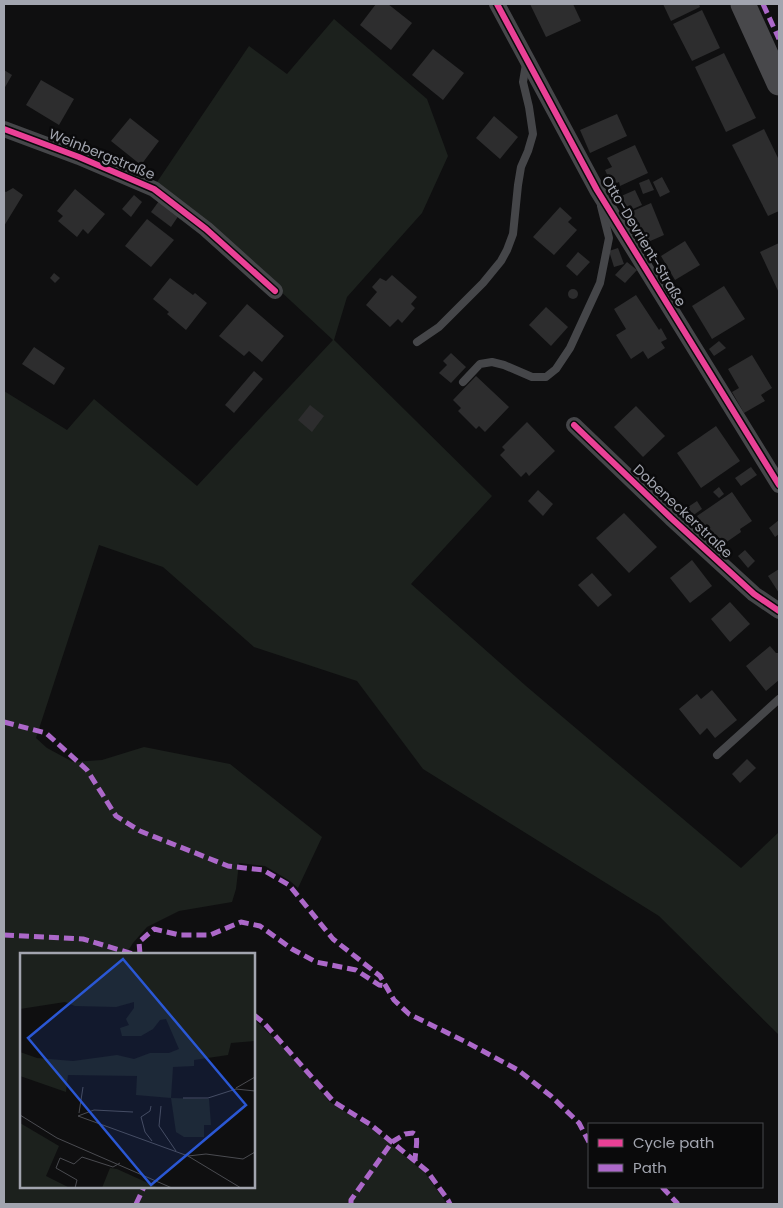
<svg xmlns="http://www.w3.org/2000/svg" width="783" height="1208" viewBox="0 0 783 1208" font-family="Poppins,sans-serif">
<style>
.green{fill:#1c211d}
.building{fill:#2d2d2e}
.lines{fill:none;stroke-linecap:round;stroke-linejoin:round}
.service{stroke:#454649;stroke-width:8}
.minor{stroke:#454649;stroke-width:16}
.primary{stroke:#48484b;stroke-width:25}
.quiet{stroke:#ac68c9;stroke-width:5;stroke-dasharray:10 5;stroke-linecap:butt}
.cycleway-casing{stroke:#0a0a0b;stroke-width:9}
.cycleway{stroke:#ea4096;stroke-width:6}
.labels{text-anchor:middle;stroke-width:5;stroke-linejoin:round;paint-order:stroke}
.street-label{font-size:14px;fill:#a2a5af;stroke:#0a0a0b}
.inset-road{fill:none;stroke:#4a4b50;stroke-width:1}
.view{fill:#2a57d4;fill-opacity:0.15;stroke:#2a57d4;stroke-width:2.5}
.inset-edge{fill:none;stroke:#a2a5af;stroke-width:2.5}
</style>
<rect width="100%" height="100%" fill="#0f0f10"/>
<!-- green -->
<polygon class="green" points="334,19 427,99 448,156 422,213 347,297 334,340 492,496 411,584 526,686 741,868 779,832 779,1035 659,916 423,769 357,681 254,647 163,567 99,545 36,738 47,748 73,762 102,760 144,747 230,764 322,837 298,888 290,881 265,866 239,863 236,889 232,902 179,911 147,927 133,943 126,954 21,954 21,1187 254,1187 254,1019 281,1045 330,1102 372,1129 425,1173 447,1204 4,1204 4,391 67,430 94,399 197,486 333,340 209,225 157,182 249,46 287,74"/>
<!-- building -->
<g class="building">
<polygon points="376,4 388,4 412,23 391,50 360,25"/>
<polygon points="530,4 573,4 581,21 546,37"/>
<polygon points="663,4 699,4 700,7 671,21"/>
<polygon points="702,10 720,48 692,61 673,24"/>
<polygon points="433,49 464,73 443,100 412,75"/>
<polygon points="724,53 756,118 726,132 695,67"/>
<polygon points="4,70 12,75 4,89"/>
<polygon points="41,80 74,99 59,125 26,105"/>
<polygon points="617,114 627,136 590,153 580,130"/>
<polygon points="494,116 518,137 500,159 476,138"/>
<polygon points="130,118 159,141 141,165 111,141"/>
<polygon points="764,129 779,160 779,211 768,216 732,145"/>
<polygon points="635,145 648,173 620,186 619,182 612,185 605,170 612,167 607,158"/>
<polygon points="662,177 670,192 660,197 653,182"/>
<polygon points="649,179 654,190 643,194 639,183"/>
<polygon points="13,188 23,195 4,226 4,191 6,192"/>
<polygon points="75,189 105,214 88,234 83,229 77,237 58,221 63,216 57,211"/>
<polygon points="635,190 642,205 626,212 619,197"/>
<polygon points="134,195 142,202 131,217 122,209"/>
<polygon points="159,201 179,215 171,227 151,212"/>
<polygon points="651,203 664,235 639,246 626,214"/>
<polygon points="560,207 572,218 568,222 577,230 554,255 533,237"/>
<polygon points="147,219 174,240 151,267 125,246"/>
<polygon points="685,241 700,265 675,280 661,256"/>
<polygon points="779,243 779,293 760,252"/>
<polygon points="618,248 624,264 614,267 609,251"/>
<polygon points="578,252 590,262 577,276 566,266"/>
<polygon points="627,262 637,270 625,283 615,275"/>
<polygon points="54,273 60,278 55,283 50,278"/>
<polygon points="392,275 417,297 411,304 415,308 402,323 398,319 390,327 366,305 377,292 372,287 380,278 386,281"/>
<polygon points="170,278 193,295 195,293 207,303 186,330 167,314 169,312 153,299"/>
<polygon points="724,286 745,319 712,339 692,306"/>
<circle cx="573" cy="294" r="5"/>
<polygon points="636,295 659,330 661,328 667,339 661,342 665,348 648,359 643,351 631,359 616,335 626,329 614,309"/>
<polygon points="247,304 284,336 262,362 249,351 244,356 219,336"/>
<polygon points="546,307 568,327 551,346 529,325"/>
<polygon points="719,341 726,348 714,356 709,349"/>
<polygon points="34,347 65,368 54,385 22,364"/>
<polygon points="451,353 466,367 451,383 439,373 447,365 443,361"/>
<polygon points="752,355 772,388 761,395 765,401 744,413 732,392 739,388 728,369"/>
<polygon points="254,371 263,379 234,413 225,405"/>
<polygon points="476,376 509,407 485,432 479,426 476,429 458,411 461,408 453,400"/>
<polygon points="310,405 324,416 312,432 298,420"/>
<polygon points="636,406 665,436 643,457 614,427"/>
<polygon points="527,422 555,451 529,476 526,472 521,477 500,455 505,450 502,447"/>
<polygon points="716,426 740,461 701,488 677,453"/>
<polygon points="751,467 757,475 741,486 735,478"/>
<polygon points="719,487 724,494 719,498 713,492"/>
<polygon points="538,490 553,504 543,516 528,501"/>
<polygon points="732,492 752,521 740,529 741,532 718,548 697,516"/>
<polygon points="697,501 702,509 688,519 682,511"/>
<polygon points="624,513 657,547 629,573 596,538"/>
<polygon points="779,520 779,534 775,537 769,528"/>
<polygon points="745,550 755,561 748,568 738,556"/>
<polygon points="692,560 712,586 690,603 670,578"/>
<polygon points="779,569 779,593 768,576"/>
<polygon points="592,573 612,595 598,607 578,585"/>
<polygon points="730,602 750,624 730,642 711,619"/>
<polygon points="770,646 776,653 779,653 779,680 766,691 746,666"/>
<polygon points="712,690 737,720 715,738 707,728 700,735 679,709 697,694 701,699"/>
<polygon points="747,759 756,768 740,783 732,774"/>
</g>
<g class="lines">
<!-- service -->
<g class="service">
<polyline points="417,342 439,327 483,283 501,261 507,250 513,234 518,185 521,167 528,151 533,134 529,107 523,82 526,64"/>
<polyline points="463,382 480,364 492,362 504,365 532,377 546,377 556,369 570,348 600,283 609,238 601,206"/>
<polyline points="717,755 779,699"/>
</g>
<!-- minor -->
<g class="minor">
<polyline points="497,4 597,190 779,485"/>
<polyline points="4,129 79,157 154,189 206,229 275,291"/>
<polyline points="574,425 671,518 754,594 779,611"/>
</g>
<!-- primary -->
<polyline class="primary" points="743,4 779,83"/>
<!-- quiet -->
<g class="quiet">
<polyline points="763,4 779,39"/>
<polyline points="4,722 46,733 87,770 116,816 140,831 228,866 263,870 289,885 333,939 380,976 394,1000 409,1014 466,1042 518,1070 551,1096 579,1123 589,1142"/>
<polyline points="4,935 83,939 133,954"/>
<polyline points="140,954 139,942 154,929 180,935 210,935 241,922 260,926 292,949 316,962 356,970 379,985 386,986"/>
<polyline points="254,1015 264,1023 334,1102 371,1125 427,1171 448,1200 450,1204"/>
<polyline points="662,1187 678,1204"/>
<polyline points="136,1204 144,1187"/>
<path d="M 351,1204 L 351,1200 L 392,1142 L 405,1134 L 413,1133 L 416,1135 C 418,1143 415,1153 415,1161"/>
</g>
<!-- cycleway casing -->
<g class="cycleway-casing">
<g id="cycleway">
<polyline points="497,4 597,190 779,485"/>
<polyline points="4,129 79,157 154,189 206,229 275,291"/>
<polyline points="574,425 671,518 754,594 779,611"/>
</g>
</g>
<!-- cycleway -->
<use href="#cycleway" class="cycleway"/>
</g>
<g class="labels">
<!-- street labels -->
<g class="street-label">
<text transform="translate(102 154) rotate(22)" y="5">Weinbergstraße</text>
<text transform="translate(644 241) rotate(59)" y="5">Otto-Devrient-Straße</text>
<text transform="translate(683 511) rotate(43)" y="5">Dobeneckerstraße</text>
</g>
</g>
<!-- overview -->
<g transform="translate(20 953)">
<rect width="235" height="235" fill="#0f0f10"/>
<path d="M 0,0 L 235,0 L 235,88 L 211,90 L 208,102 L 174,107 L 174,113 L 153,114 L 151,145 L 189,146 L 191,172 L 184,172 L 184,184 L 164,184 L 156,179 L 151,145 L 116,142 L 117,123 L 48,122 L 46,139 L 0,123 L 0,99 L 17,105 L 53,108 L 97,102 L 114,106 L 130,100 L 149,100 L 159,96 L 146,66 L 140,67 L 133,76 L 121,83 L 102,83 L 100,75 L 109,72 L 106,66 L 114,55 L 114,49 L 96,54 L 55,53 L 45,49 L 0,56 ZM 0,170 L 39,193 L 26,223 L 50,235 L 0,235 ZM 90,215 L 97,216 L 139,235 L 82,235 Z" fill="#1c211d"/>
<path class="inset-road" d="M 216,135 L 235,124M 163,145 L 188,145 L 216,136 L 235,138M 131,153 L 130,158 L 121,164 L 125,179 L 132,188M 141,153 L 139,173 L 156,198M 113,159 L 74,157 L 58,163 L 168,203 L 221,235M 59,160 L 63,134M 0,162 L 37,185 L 152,235M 168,203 L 186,201 L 223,206 L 235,199M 55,235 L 57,227 L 36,215 L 40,205 L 54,211 L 62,204 L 93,214 L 100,210"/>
<path class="view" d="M 103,6 L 226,152 L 131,232 L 8,85 Z"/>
<rect width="235" height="235" class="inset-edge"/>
</g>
<!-- border -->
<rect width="783" height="1208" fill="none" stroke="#a2a5af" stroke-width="10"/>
<!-- legend -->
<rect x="588" y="1123" width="175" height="65" fill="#0a0a0b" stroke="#47484d"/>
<rect x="598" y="1139" width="25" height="8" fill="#ea4096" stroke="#47484d"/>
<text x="633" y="1148" font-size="15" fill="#a2a5af">Cycle path</text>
<rect x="598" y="1164" width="25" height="8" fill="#ac68c9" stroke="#47484d"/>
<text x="633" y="1173" font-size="15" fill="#a2a5af">Path</text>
</svg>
